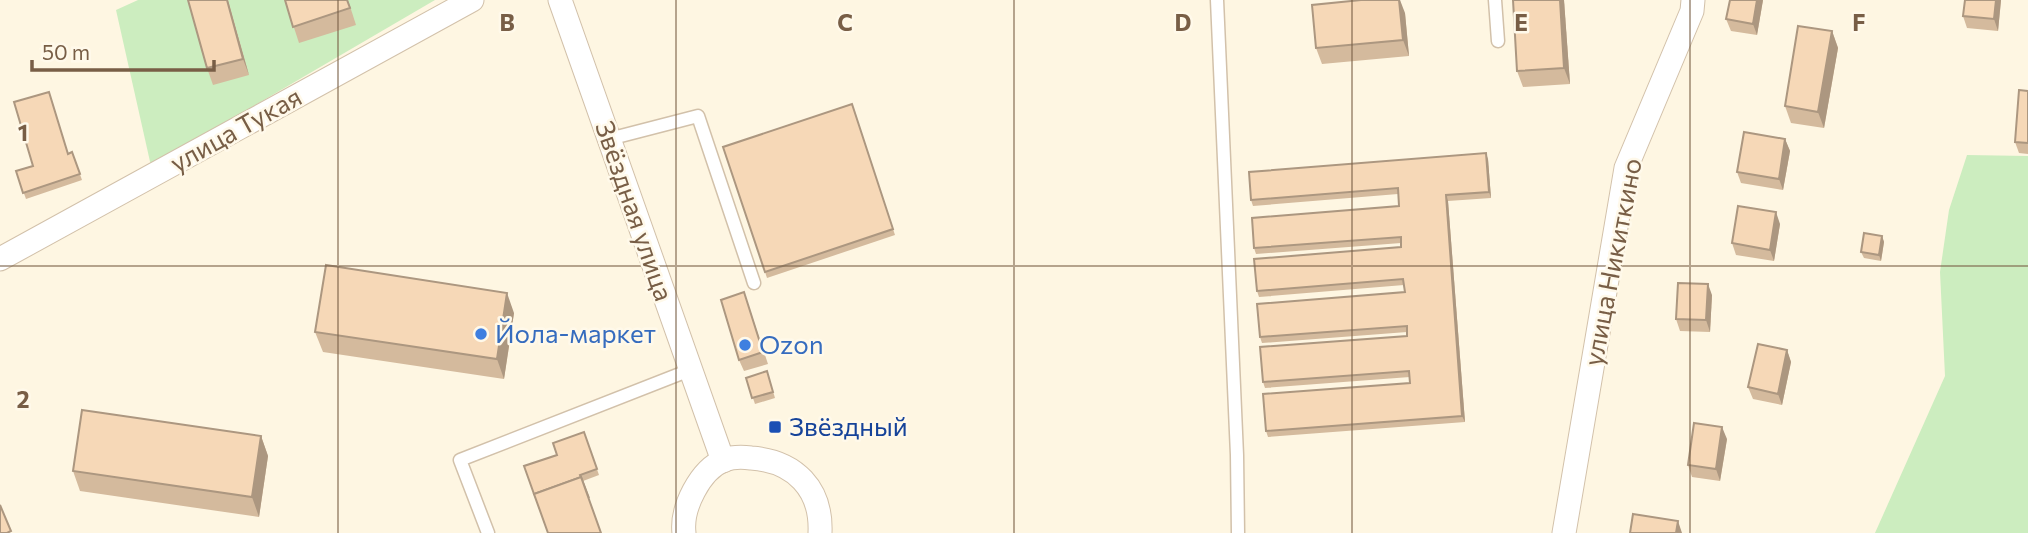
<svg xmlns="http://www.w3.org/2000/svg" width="2028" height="533" viewBox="0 0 2028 533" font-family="Commissioner,sans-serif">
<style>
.green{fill:#ccedbf}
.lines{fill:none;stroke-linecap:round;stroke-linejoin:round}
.lane-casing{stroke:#d2c1aa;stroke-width:15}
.street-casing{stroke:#d2c1aa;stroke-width:25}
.lane{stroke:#fff;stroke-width:12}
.street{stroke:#fff;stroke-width:23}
.wall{fill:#d4ba9d}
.shaded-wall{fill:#ac9780}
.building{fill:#f6d8b7;stroke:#ac9780;stroke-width:2}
.grid{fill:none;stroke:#785e46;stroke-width:2;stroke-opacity:0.55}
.shop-dot{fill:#3f7fe0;stroke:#fff9ea;stroke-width:2.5}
.transit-dot{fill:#1a4fb4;stroke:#fff9ea;stroke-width:2.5}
.labels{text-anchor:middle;stroke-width:5;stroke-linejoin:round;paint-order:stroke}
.street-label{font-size:26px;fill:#785e46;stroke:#fff9ea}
.shop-label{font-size:26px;fill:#366cbe;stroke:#fff9ea;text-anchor:start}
.transit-label{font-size:26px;fill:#164399;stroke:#fff9ea;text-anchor:start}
.grid-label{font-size:23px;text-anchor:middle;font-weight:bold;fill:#785e46;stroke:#fff9ea;stroke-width:5;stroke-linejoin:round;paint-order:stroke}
</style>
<rect width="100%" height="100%" fill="#fef6e2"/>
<!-- green -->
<g class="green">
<polygon points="138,0 435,0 151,166 116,10"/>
<polygon points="1967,155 2028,156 2028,533 1875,533 1945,376 1940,272 1949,210"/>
</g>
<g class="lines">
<!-- lane casing -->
<g class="lane-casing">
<g id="lane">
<polyline points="1217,0 1237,455 1238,533"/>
<polyline points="1495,0 1498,41"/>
<polyline points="609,139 698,116 754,283"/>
<polyline points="488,533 460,460 690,370"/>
</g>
</g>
<!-- street casing -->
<g class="street-casing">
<g id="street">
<polyline points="560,0 723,461"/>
<polyline points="0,259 472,0"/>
<path d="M 684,533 C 681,508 700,470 724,460 C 732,457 743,457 751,458 C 795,461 822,489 820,533"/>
<polyline points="1564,533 1626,168 1692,11 1693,0"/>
</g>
</g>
<!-- lane -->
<use href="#lane" class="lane"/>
<!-- street -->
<use href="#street" class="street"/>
</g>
<!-- wall -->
<g class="wall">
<polygon points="228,0 249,75 213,85 207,68"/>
<polygon points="285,0 348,0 356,25 299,43"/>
<polygon points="1564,0 1570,84 1523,87 1517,71"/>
<polygon points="1763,0 1757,35 1731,31 1726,19"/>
<polygon points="2001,0 1998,31 1967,28 1963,16"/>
<polygon points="1405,13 1409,56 1322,64 1316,48"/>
<polygon points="1832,31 1838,48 1824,128 1791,123 1785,106"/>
<polygon points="2028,91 2028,154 2019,153 2015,142"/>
<polygon points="852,104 895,235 767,278 723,147"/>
<polygon points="1785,139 1790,151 1783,190 1741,183 1737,172"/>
<polygon points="72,152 82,180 26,199 16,171"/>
<polygon points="1488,159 1491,198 1448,201 1465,422 1268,437 1266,431 1410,383 1410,377 1265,388 1263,382 1407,336 1407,332 1262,343 1260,337 1405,292 1404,285 1259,297 1257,291 1401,247 1401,243 1256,254 1254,248 1399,206 1398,194 1253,206 1251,200"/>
<polygon points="1780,224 1774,261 1736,255 1732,243"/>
<polygon points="1882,236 1884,242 1881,261 1864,258 1861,252"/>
<polygon points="1712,295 1710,332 1680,331 1676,319"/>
<polygon points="748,304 768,364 744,371 739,360"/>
<polygon points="514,313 504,379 323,352 315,332"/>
<polygon points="1787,350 1791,362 1782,405 1753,399 1748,387"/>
<polygon points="767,371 775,398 755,404 746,378"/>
<polygon points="584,432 599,475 583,481 557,455"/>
<polygon points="261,436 268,456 259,517 80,491 73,471"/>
<polygon points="1727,439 1720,481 1692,477 1688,465"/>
</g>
<!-- shaded-wall -->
<g class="shaded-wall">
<polygon points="227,0 228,2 249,75 243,59"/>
<polygon points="1399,0 1400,0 1405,13 1409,56 1403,40"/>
<polygon points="1560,0 1564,0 1570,84 1564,68"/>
<polygon points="1757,0 1763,0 1757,35 1753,24"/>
<polygon points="1996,0 2001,0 1998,31 1994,19"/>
<polygon points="1832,31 1838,48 1824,128 1818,112"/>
<polygon points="1785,139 1790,151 1783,190 1779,179"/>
<polygon points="1486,153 1488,159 1491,198 1489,192"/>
<polygon points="1446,195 1448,201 1465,422 1462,416"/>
<polygon points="1776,212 1780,224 1774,261 1770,250"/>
<polygon points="1882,236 1884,242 1881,261 1879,255"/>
<polygon points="1708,284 1712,295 1710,332 1706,320"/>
<polygon points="507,293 514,313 504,379 497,359"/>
<polygon points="1787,350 1791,362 1782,405 1778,394"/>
<polygon points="1722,427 1727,439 1720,481 1716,469"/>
<polygon points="261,436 268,456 259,517 252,497"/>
<polygon points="1678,521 1682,533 1676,533"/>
</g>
<!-- building -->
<g class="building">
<polygon points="188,0 227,0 243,59 207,68"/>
<polygon points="285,0 347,0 350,8 293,27"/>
<polygon points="1361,0 1399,0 1403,40 1316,48 1312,5"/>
<polygon points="1513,0 1560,0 1564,68 1517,71"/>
<polygon points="1730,0 1757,0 1753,24 1726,19"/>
<polygon points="1965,0 1996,0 1994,19 1963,16"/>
<polygon points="1798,26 1832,31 1818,112 1785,106"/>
<polygon points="2019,90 2028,91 2028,143 2015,142"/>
<polygon points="49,92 68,154 72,152 80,174 23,193 16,171 33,166 14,102"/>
<polygon points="852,104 893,229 765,272 723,147"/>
<polygon points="1744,132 1785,139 1779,179 1737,172"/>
<polygon points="1486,153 1489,192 1446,195 1462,416 1266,431 1263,394 1410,383 1409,371 1263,382 1260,347 1407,336 1407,326 1260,337 1257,304 1405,292 1403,279 1257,291 1254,259 1401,247 1401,237 1254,248 1252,218 1399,206 1398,188 1251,200 1249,172"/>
<polygon points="1738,206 1776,212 1770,250 1732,243"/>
<polygon points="1864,233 1882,236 1879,255 1861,252"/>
<polygon points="326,265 507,293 497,359 315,332"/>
<polygon points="1678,283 1708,284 1706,320 1676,319"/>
<polygon points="744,292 763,352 739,360 721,300"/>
<polygon points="1758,344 1787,350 1778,394 1748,387"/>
<polygon points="767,371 773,392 752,398 746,378"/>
<polygon points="82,410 261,436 252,497 73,471"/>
<polygon points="1694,423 1722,427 1716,469 1688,465"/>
<polygon points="584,432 597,469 580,475 589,498 581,477 534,494 524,466 557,455 553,443"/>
<polygon points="581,477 601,533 548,533 534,494"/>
<polygon points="0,505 11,531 7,533 0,533"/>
<polygon points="1633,514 1678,521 1676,533 1630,533"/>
</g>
<!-- grid -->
<path class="grid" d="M 338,0 L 338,533M 676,0 L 676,533M 1014,0 L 1014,533M 1352,0 L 1352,533M 1690,0 L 1690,533M 0,266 L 2028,266"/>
<!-- markers -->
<g class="shop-dot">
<circle cx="481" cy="334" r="7"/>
<circle cx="745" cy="345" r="7"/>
</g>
<rect class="transit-dot" x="768" y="420" width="14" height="14" rx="3.5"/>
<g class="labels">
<!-- street labels -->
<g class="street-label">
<text transform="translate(236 130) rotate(-29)" y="9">улица Тукая</text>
<text transform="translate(634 211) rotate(71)" y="9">Звёздная улица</text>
<text transform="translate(1613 262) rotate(-79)" y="9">улица Никиткино</text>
</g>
<!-- shop labels -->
<g class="shop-label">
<text x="495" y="343">Йола-маркет</text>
<text x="759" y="354">Ozon</text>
</g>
<!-- transit labels -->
<g class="transit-label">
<text x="789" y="436">Звёздный</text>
</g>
</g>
<g class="grid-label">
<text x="507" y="31">B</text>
<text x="845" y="31">C</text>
<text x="1183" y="31">D</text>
<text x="1521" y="31">E</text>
<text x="1859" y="31">F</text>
<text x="23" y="141">1</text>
<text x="23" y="408">2</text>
</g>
<!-- scale -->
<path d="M32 60v10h182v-10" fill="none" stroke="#785e46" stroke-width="3.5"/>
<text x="42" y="60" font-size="21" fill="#785e46" stroke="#fff9ea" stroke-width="5" paint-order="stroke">50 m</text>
</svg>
